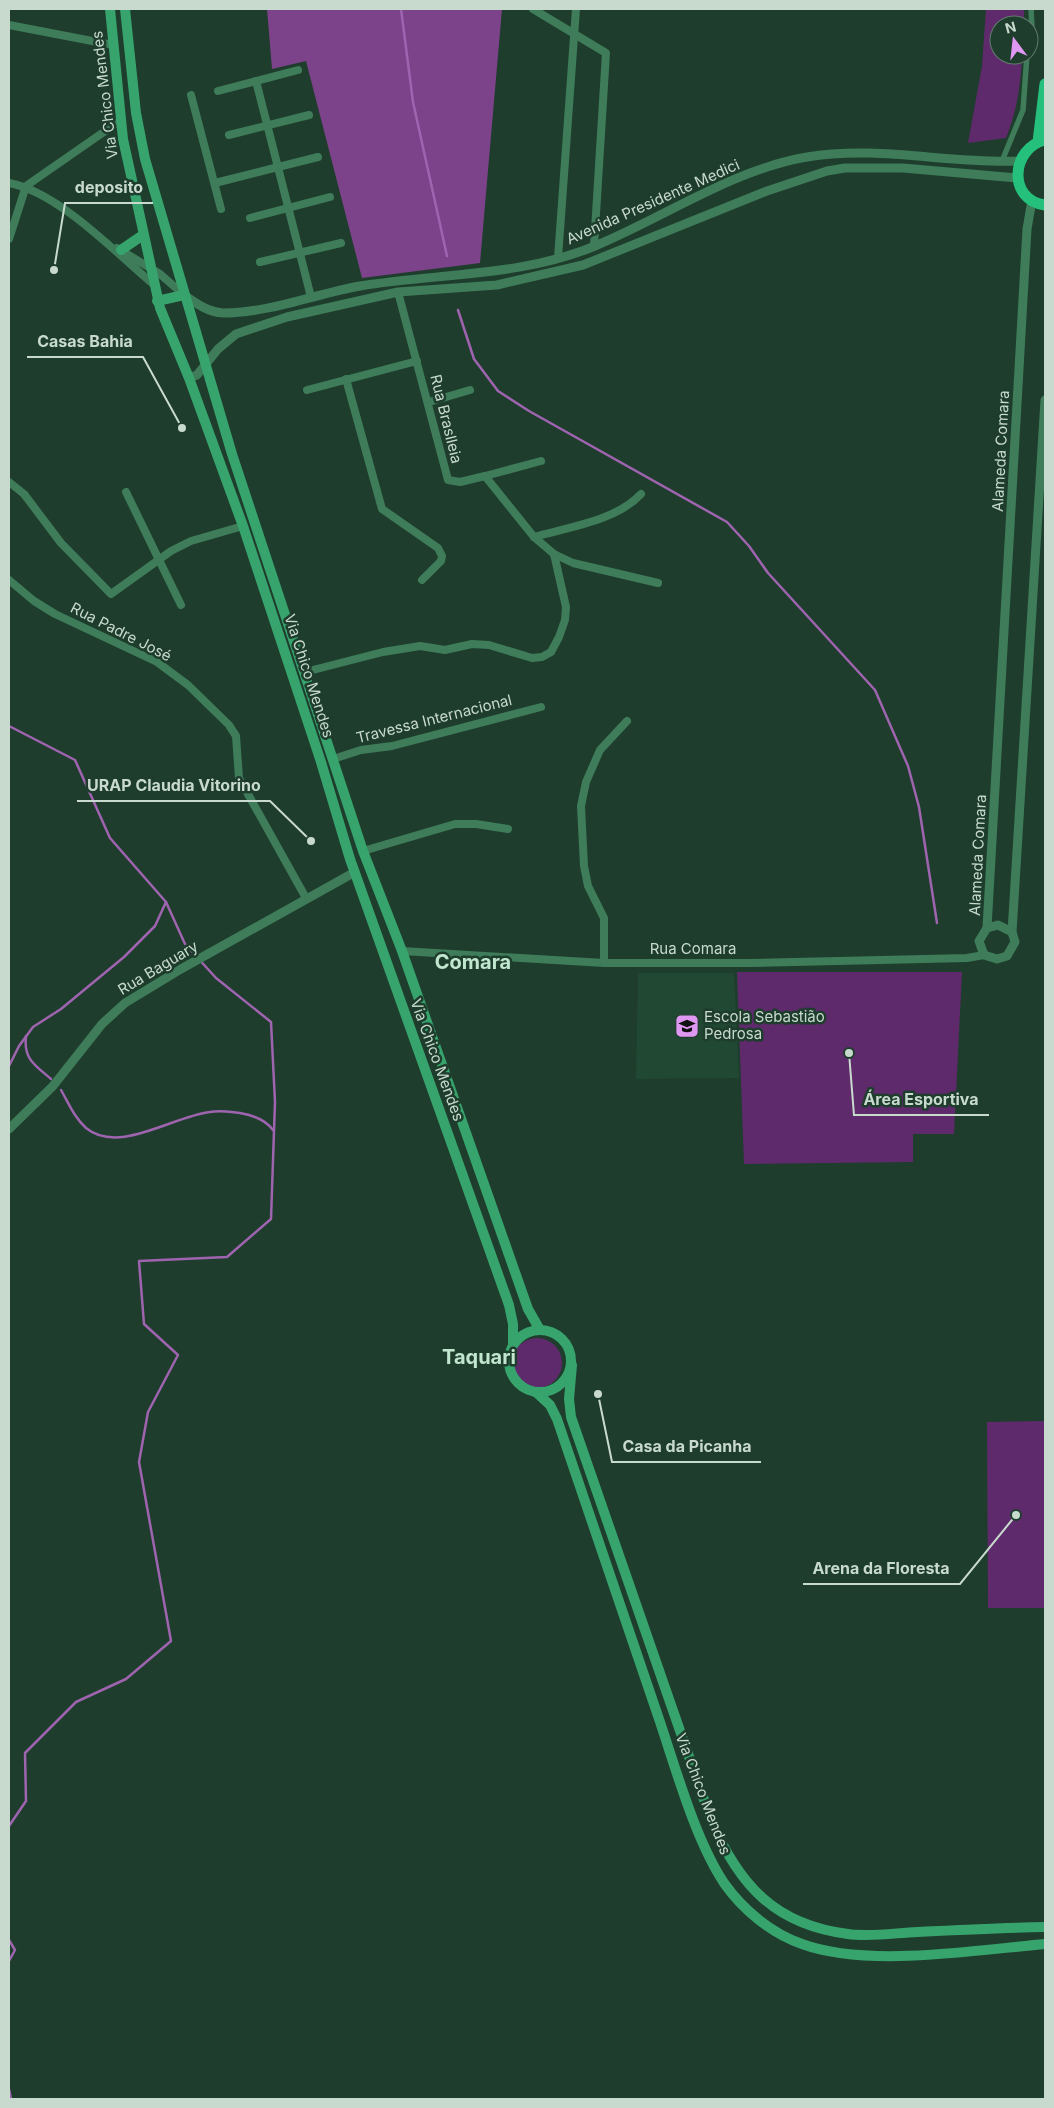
<svg xmlns="http://www.w3.org/2000/svg" width="1054" height="2108" viewBox="0 0 1054 2108" font-family="Inter,sans-serif">
<style>
.built{fill:#204832}
.green{fill:#5f2a6c}
.forest{fill:#7c438b}
.lines{fill:none;stroke-linecap:round;stroke-linejoin:round}
.stream{stroke:#9f64af;stroke-width:2.5}
.pedestrian{stroke:#3e7c5a;stroke-width:5.5}
.minor{stroke:#3e7c5a;stroke-width:8}
.tertiary{stroke:#3e7c5a;stroke-width:9}
.secondary{stroke:#37a36d;stroke-width:10}
.primary{stroke:#25c17c;stroke-width:11}
.labels{text-anchor:middle;stroke-width:5;stroke-linejoin:round;paint-order:stroke}
.street-label{font-size:15px;fill:#c8dace;stroke:#1e3d2c}
.poi-label{font-size:15px;fill:#c8dace;stroke:#1e3d2c;text-anchor:start}
.district-label{font-size:20px;font-weight:bold;fill:#c1e6cf;stroke:#1e3d2c}
.leader{fill:none;stroke:#c8dace;stroke-width:2}
.callout-dot{fill:#c8dace;stroke:#1e3d2c;stroke-width:2}
.callout-label{font-size:16px;text-anchor:middle;font-weight:bold;fill:#c8dace;stroke:#1e3d2c;stroke-width:5;stroke-linejoin:round;paint-order:stroke}
</style>
<rect width="100%" height="100%" fill="#1e3d2c"/>
<!-- built -->
<polygon class="built" points="638,973 734,973 739,1078 636,1079"/>
<!-- green -->
<g class="green">
<path d="M 986,9 L 1024,9 L 1024,25 L 999,25 L 999,55 L 1022,55 C 1021,83 1017,112 1006,138 L 968,143 L 982,66 Z"/>
<polygon points="737,972 962,972 954,1134 913,1134 913,1162 744,1164"/>
<circle cx="537" cy="1363" r="25"/>
<polygon points="1045,1421 1045,1608 988,1608 987,1422"/>
</g>
<!-- forest -->
<polygon class="forest" points="267,9 502,9 480,263 362,278 306,61 272,69"/>
<g class="lines">
<!-- stream -->
<g class="stream">
<polyline points="401,9 413,102 447,256"/>
<polyline points="458,310 474,359 498,391 529,411 727,522 749,546 768,573 875,690 908,766 919,807 937,923"/>
<polyline points="9,726 75,760 110,838 166,902 185,944 216,978 271,1022 275,1102 271,1219 227,1257 139,1261 144,1324 178,1355 148,1412 139,1462 171,1641 126,1679 76,1702 25,1753 26,1801 9,1826"/>
<path d="M 26,1036 C 23,1059 35,1065 51,1079"/>
<polyline points="9,1066 19,1046 33,1027 61,1009 124,957 155,926 166,902"/>
<path d="M 61,1090 C 69,1104 74,1117 86,1128 C 119,1155 173,1116 210,1112 C 220,1110 230,1112 240,1113 C 252,1115 266,1120 273,1130"/>
<polyline points="9,1940 15,1950 9,1961"/>
<polyline points="9,2089 11,2099"/>
</g>
<!-- pedestrian -->
<g class="pedestrian">
<polyline points="1029,45 1032,28 1031,9"/>
<polyline points="1002,161 1023,110 1027,55"/>
</g>
<!-- minor -->
<g class="minor">
<polyline points="533,9 606,53 594,246"/>
<polyline points="9,25 113,45"/>
<polyline points="256,81 311,297"/>
<polyline points="218,91 298,70"/>
<polyline points="191,95 221,209"/>
<polyline points="229,135 309,115"/>
<path d="M 9,183 C 58,192 114,251 153,284"/>
<polyline points="215,183 318,157"/>
<polyline points="250,218 330,197"/>
<polyline points="9,239 26,186 121,120"/>
<polyline points="117,248 160,274 184,295"/>
<polyline points="558,258 576,9"/>
<polyline points="260,262 341,243"/>
<polyline points="346,379 382,509 438,548 442,556 441,561 422,580"/>
<polyline points="307,390 417,361"/>
<polyline points="429,402 470,390"/>
<polyline points="485,476 541,461"/>
<polyline points="9,482 24,494 61,543 111,594 171,551 191,541 243,526"/>
<polyline points="126,492 181,605"/>
<path d="M 534,537 C 568,527 616,521 641,494"/>
<polyline points="554,554 573,563 658,583"/>
<polyline points="9,580 34,601 55,614 157,662 188,685 229,725 236,736 239,778 306,898"/>
<polyline points="305,672 383,652 420,646 445,650 472,644 489,645 532,658 542,657 551,652 559,637 565,620 566,607 554,554 534,537 485,476 460,482 448,480 447,476 398,292"/>
<polyline points="333,759 361,750 392,746 541,707"/>
<polyline points="363,851 455,824 476,824 508,829"/>
<polyline points="402,951 604,963 750,963 967,958 984,955"/>
<polyline points="604,963 604,918 588,886 584,866 581,806 586,782 600,750 627,721"/>
</g>
<!-- tertiary -->
<g class="tertiary">
<polyline points="1032,200 1027,229 987,928 979,941 984,955 997,959 1007,956 1015,942 1012,932 1045,400"/>
<path d="M 184,295 C 197,304 208,312 223,313 C 269,313 315,294 360,286 C 438,273 521,277 595,246 C 663,218 734,169 807,157 C 878,145 948,164 1019,161"/>
<polyline points="189,378 197,375 218,349 236,334 287,317 398,292 497,285 583,265 767,191 827,171 845,168 903,168 1017,178"/>
<polyline points="987,928 998,925 1012,932"/>
<polyline points="9,1129 53,1086 102,1024 125,1003 181,969 355,872"/>
</g>
<!-- secondary -->
<g class="secondary">
<polyline points="110,9 123,139 160,308 189,378 243,526 321,762 350,859 509,1305 513,1324 513,1345"/>
<polyline points="125,9 136,113 145,159 232,454 363,851 402,951 528,1309 540,1330"/>
<polyline points="121,250 143,235"/>
<polyline points="157,301 184,295"/>
<circle cx="540" cy="1361" r="31"/>
<path d="M 572,1365 L 569,1399 L 571,1417 L 711,1820 C 739,1885 775,1925 848,1934 C 870,1937 895,1933 917,1932 C 959,1930 1002,1928 1045,1927"/>
<path d="M 537,1393 L 550,1405 L 557,1419 C 590,1519 624,1619 659,1719 C 676,1769 695,1839 724,1883 C 743,1910 771,1933 802,1944 C 867,1968 976,1950 1045,1944"/>
</g>
<!-- primary -->
<g class="primary">
<path d="M 1045,140 C 1011,148 1007,200 1045,205"/>
<polyline points="1038,142 1045,84"/>
</g>
</g>
<!-- icons -->
<defs>
<g id="school-square" transform="scale(1.25)"><rect x="-9" y="-9" width="18" height="18" rx="4" fill="#df98f1" stroke="#1e3d2c"/><path d="M0-5L7-2L0 1L-7-2ZM-4 1L0 2.5L4 1V4Q0 6-4 4Z" fill="#111"/></g>
</defs>
<g fill-rule="evenodd">
<use href="#school-square" x="687" y="1026"/>
</g>
<g class="labels">
<!-- street labels -->
<g class="street-label">
<text transform="translate(105 95) rotate(-97)" y="5">Via Chico Mendes</text>
<text transform="translate(653 202) rotate(-24)" y="5">Avenida Presidente Medici</text>
<text transform="translate(446 419) rotate(76)" y="5">Rua Braslleia</text>
<text transform="translate(1001 451) rotate(-87)" y="5">Alameda Comara</text>
<text transform="translate(121 632) rotate(27)" y="5">Rua Padre José</text>
<text transform="translate(309 676) rotate(72)" y="5">Via Chico Mendes</text>
<text transform="translate(434 719) rotate(-14)" y="5">Travessa Internacional</text>
<text transform="translate(978 855) rotate(-87)" y="5">Alameda Comara</text>
<text x="693" y="954">Rua Comara</text>
<text transform="translate(158 968) rotate(-31)" y="5">Rua Baguary</text>
<text transform="translate(437 1060) rotate(70)" y="5">Via Chico Mendes</text>
<text transform="translate(703 1794) rotate(69)" y="5">Via Chico Mendes</text>
</g>
<!-- poi labels -->
<g class="poi-label">
<text x="704" y="1022">Escola Sebastião<tspan x="704" dy="17">Pedrosa</tspan></text>
</g>
<!-- district labels -->
<g class="district-label">
<text x="473" y="969">Comara</text>
<text x="479" y="1364">Taquari</text>
</g>
</g>
<!-- callouts -->
<path class="leader" d="M54 270L65 203H153M182 428L143 357H27M311 841L270 801H77M849 1053L854 1115H989M598 1394L612 1462H761M1016 1515L960 1584H803"/>
<g class="callout-dot">
<circle cx="54" cy="270" r="5"/>
<circle cx="182" cy="428" r="5"/>
<circle cx="311" cy="841" r="5"/>
<circle cx="849" cy="1053" r="5"/>
<circle cx="598" cy="1394" r="5"/>
<circle cx="1016" cy="1515" r="5"/>
</g>
<g class="callout-label">
<text x="109" y="193">deposito</text>
<text x="85" y="347">Casas Bahia</text>
<text x="174" y="791">URAP Claudia Vitorino</text>
<text x="921" y="1105">Área Esportiva</text>
<text x="687" y="1452">Casa da Picanha</text>
<text x="881" y="1574">Arena da Floresta</text>
</g>
<!-- border -->
<rect width="1054" height="2108" fill="none" stroke="#c8dace" stroke-width="20"/>
<!-- north arrow -->
<g transform="translate(1014 40) rotate(345)"><circle r="24" fill="#1e3d2c" stroke="#627c6d"/>
<path d="M0-4L9 19L0 12L-9 19Z" fill="#df98f1"/>
<text y="-8" font-size="14" font-weight="bold" text-anchor="middle" fill="#c8dace">N</text>
</g>
</svg>
